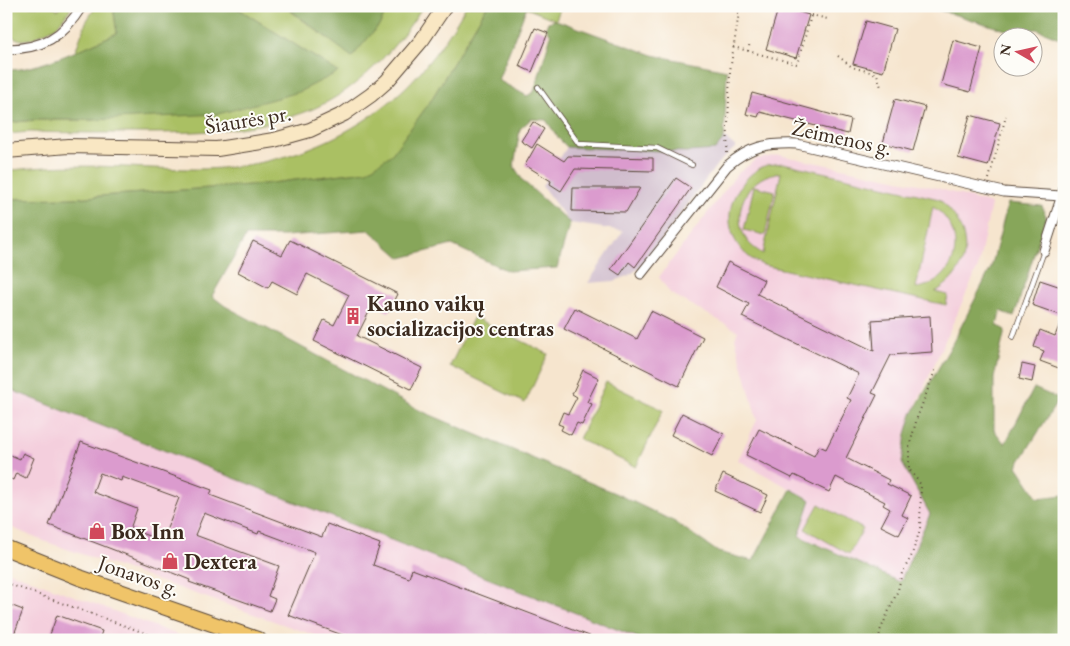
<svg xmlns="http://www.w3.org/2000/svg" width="1070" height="646" viewBox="0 0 1070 646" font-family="'EB Garamond',serif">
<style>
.built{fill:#f4cfdd}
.industrial{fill:#d0bdcd}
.green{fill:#aac064;stroke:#727541;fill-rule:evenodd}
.forest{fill:#87a65a;stroke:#61683c}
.building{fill:#db9bce;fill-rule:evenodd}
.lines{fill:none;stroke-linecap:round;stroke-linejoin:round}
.service-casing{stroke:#574638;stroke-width:6}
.minor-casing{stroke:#574638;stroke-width:11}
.secondary-casing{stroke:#574638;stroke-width:16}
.primary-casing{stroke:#574638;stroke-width:17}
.path{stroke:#574638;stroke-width:2;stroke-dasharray:1 4;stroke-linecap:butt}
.service{stroke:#fff;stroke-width:4.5}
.minor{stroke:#fff;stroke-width:9}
.secondary{stroke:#f9e7c3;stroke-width:14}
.primary{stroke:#f0c469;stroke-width:15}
.labels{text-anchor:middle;stroke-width:4;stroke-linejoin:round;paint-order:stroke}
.street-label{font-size:22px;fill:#3b2a1e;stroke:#fdfcf7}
.poi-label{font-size:22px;font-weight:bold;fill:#3b2a1e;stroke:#fdfcf7;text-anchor:start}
</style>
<rect width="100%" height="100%" fill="#fdfcf7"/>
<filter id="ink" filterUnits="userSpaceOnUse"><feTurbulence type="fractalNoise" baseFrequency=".02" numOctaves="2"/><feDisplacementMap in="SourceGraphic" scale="10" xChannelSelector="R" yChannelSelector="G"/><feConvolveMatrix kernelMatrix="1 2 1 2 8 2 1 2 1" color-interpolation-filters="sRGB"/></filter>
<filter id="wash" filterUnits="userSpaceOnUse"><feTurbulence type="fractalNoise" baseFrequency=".0096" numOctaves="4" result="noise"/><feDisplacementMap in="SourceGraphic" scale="20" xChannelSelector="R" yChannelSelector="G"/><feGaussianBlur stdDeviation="1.12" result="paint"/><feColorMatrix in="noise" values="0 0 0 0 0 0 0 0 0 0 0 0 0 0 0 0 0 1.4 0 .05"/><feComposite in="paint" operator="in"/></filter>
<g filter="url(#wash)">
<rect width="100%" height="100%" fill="#f6e5ce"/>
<!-- built -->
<g class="built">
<polygon points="779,155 937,188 991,204 978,267 912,414 906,434 902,463 930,514 900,582 799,535 811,500 738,460 757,420 735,338 738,331 670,293 659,277 737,174 757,159"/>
<polygon points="6,388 218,472 644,640 328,640 38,539 6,525"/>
<polygon points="10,572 191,640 6,640 6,581"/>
</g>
<!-- industrial -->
<polygon class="industrial" points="725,138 736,147 718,163 643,265 628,276 614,281 588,283 623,231 570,223 542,186 567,147 687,152 715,150"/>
<!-- green -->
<g class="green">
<polygon points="6,6 51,6 58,10 61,6 73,6 56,27 31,39 21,40 6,35"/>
<polygon points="96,6 113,6 117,33 75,52 86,22"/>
<path d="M 234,6 L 291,6 L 289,10 L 352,56 L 380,24 L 388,6 L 423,6 C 397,48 359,89 313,109 C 256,132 197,133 137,133 C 101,133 65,133 30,132 L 6,134 L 6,123 L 35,120 L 93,120 L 338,72 Z"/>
<path d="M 466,6 L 487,6 L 430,102 L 392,155 L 367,171 L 264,184 L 74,198 L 6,199 L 6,171 C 67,162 127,168 188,169 C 280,171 373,134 430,60 C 444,43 455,25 466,6 Z"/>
<polygon points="527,6 561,6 556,20 526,8"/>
<path d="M 783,163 L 939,199 C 972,228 976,268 935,292 L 948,295 L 946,305 L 763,265 C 729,251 719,212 743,183 C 749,175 758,168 767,165 C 772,164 778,164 783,163 ZM 781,173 L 763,254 C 755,249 748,244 744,235 C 731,208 751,173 781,173 ZM 933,207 C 969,230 959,283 916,288 Z"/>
<polygon points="754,186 775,191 765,235 744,230"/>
<polygon points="474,317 548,354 525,403 450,366"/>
<polygon points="606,382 663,410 636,467 579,439"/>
<polygon points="819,504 863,529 849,554 805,529"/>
</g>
<!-- forest -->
<g class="forest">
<path d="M 113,6 L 234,6 L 338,72 L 299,92 L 218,114 L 93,120 L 35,120 L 6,123 L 6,70 C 37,71 88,46 117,33 Z"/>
<polygon points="291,6 388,6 380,24 352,57 289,9"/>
<polygon points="487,6 527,6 498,80 527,96 534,92 551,35 546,27 548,22 556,20 653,55 727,70 724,139 715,150 687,152 567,147 559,139 546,120 531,119 520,129 514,166 523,181 570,223 557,268 508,271 452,245 401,258 369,230 285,236 246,236 212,296 225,306 421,411 617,494 675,522 718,552 753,561 791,489 811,500 799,536 900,582 930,514 902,463 906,434 912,414 950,348 991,268 1008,203 1042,206 1046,217 1014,317 1001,311 997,325 1005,330 994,378 994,430 1005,444 1034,388 1059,399 1017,466 1038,498 1064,495 1064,640 644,640 6,388 6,199 74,198 264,184 367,171 392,154 430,102"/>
<polygon points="926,6 981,6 989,8 1064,6 1064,40 1037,29 1009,31"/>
</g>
<g id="blocks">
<!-- building -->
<g class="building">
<polygon points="779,6 809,15 796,58 766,49"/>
<polygon points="866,21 895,29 883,72 853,64"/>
<polygon points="535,28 548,33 532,72 519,66"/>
<polygon points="953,40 982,48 970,92 941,84"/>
<polygon points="752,93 851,120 848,134 760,112 758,117 746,114"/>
<polygon points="895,99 925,107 913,151 883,143"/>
<polygon points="970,115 1000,123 988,166 958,158"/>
<polygon points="533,122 544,129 532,148 521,141"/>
<polygon points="537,144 564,161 568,156 653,158 653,171 575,169 561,191 550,184 551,181 525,165"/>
<polygon points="676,178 691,188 635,267 629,262 620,275 611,269"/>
<polygon points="573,188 640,188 626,212 572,211"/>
<polygon points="290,240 398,294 389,312 373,304 357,336 422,368 411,389 314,341 324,320 334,325 349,295 307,274 297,294 272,281 268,288 238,272 253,241 282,255"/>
<polygon points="728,262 764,280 757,294 874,351 872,320 930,316 932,352 891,355 872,393 877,395 846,458 889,480 887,484 911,496 902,515 908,518 899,535 881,526 890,509 883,505 885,502 836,477 829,492 794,475 792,478 746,455 759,429 814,456 819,446 826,449 851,400 847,398 859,374 742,317 749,304 716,287"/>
<polygon points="1040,280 1064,288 1064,370 1040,361 1044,351 1034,347 1040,330 1055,336 1063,316 1032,305"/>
<polygon points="575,308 637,339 651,311 703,337 679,386 564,329"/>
<polygon points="1022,364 1035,367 1032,382 1019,379"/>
<polygon points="583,370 599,378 587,402 592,404 582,425 577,423 571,435 561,430 563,426 558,424 563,412 568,414 577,397 572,394"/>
<polygon points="682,413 724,434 712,456 671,435"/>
<path d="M 81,442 L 212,490 L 210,495 L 322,537 L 327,524 L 380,544 L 373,565 L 409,578 L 412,569 L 600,640 L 496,640 L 486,636 L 485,640 L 356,640 L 288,615 L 315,552 L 259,531 L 258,534 L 204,513 L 195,535 L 279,566 L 268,596 L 275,599 L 270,611 L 189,582 L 190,580 L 153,565 L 49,525 ZM 100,473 L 121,481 L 122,477 L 179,498 L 162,541 L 130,529 L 137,509 L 93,492 Z"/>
<polygon points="6,453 20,459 23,453 34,458 26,478 16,473 13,480 6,477"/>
<polygon points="723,474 768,495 760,512 715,491"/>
<polygon points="10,605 23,610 12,640 6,640 6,614"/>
<polygon points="57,615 102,631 99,640 48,640"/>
</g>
</g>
</g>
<g filter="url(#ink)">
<use href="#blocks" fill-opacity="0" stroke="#574638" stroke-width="1"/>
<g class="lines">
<!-- service casing -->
<g class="service-casing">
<g id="service">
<polyline points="538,87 579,144 657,148 692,165"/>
<polyline points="1013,337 1044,251"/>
</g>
</g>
<!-- minor casing -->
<g class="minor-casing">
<g id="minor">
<path d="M 6,49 C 42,49 63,37 82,6"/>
<polyline points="1044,251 1064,189"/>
<path d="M 641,274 L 727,166 C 750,146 767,143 797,144 L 1004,192 L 1061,196"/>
</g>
</g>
<!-- secondary casing -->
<g class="secondary-casing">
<polyline id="secondary" points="6,151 68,146 217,149 274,140 310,130 344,114 371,95 387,81 422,40 445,6"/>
</g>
<!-- primary casing -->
<g class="primary-casing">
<polyline id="primary" points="6,548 81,578 259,640"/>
</g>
<!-- path -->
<g class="path">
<polyline points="811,15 828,19"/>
<polyline points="733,47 797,64 814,6"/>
<polyline points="748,51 750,42"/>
<polyline points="838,56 852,67 877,74 881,87"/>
<polyline points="727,153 730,71 740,6"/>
<polyline points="989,179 1006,116"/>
<polyline points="6,583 164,640"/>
<polyline points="879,640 880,631 898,590 902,573 911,557 920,530 921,485 909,469 909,448 917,418 936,368"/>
</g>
<!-- service -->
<use href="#service" class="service"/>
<!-- minor -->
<use href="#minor" class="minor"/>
<!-- secondary -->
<use href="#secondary" class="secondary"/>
<!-- primary -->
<use href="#primary" class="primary"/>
</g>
</g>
<!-- icons -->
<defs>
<g id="building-bare" transform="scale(1.35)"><path d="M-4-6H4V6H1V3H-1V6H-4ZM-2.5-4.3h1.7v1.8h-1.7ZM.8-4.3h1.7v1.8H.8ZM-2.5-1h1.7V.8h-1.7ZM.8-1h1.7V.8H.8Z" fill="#d1495b" stroke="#fdfcf7" stroke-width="2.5" paint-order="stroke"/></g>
<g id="shop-bare" transform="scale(1.35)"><path d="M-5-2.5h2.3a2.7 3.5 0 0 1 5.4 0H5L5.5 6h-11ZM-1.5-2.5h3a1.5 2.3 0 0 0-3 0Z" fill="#d1495b" stroke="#fdfcf7" stroke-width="2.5" paint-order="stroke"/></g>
</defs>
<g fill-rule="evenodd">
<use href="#building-bare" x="353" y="316"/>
<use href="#shop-bare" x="97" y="531"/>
<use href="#shop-bare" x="170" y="561"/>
</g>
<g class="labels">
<!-- street labels -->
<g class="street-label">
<text transform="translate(248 119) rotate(-9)" y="8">Šiaurės pr.</text>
<text transform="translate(842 137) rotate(12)" y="8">Žeimenos g.</text>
<text transform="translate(139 575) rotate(19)" y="8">Jonavos g.</text>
</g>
<!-- poi labels -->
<g class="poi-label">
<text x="367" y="311">Kauno vaikų<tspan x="367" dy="25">socializacijos centras</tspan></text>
<text x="111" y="539">Box Inn</text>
<text x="184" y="569">Dextera</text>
</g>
</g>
<!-- margin -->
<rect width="1070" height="646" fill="none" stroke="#fdfcf7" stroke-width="25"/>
<!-- north arrow -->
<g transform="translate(1018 52) rotate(279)"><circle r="24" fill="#fdfcf7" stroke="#afa8a0"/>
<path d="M0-4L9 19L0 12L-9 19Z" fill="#d1495b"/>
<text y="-8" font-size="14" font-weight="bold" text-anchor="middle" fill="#3b2a1e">N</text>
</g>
</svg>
